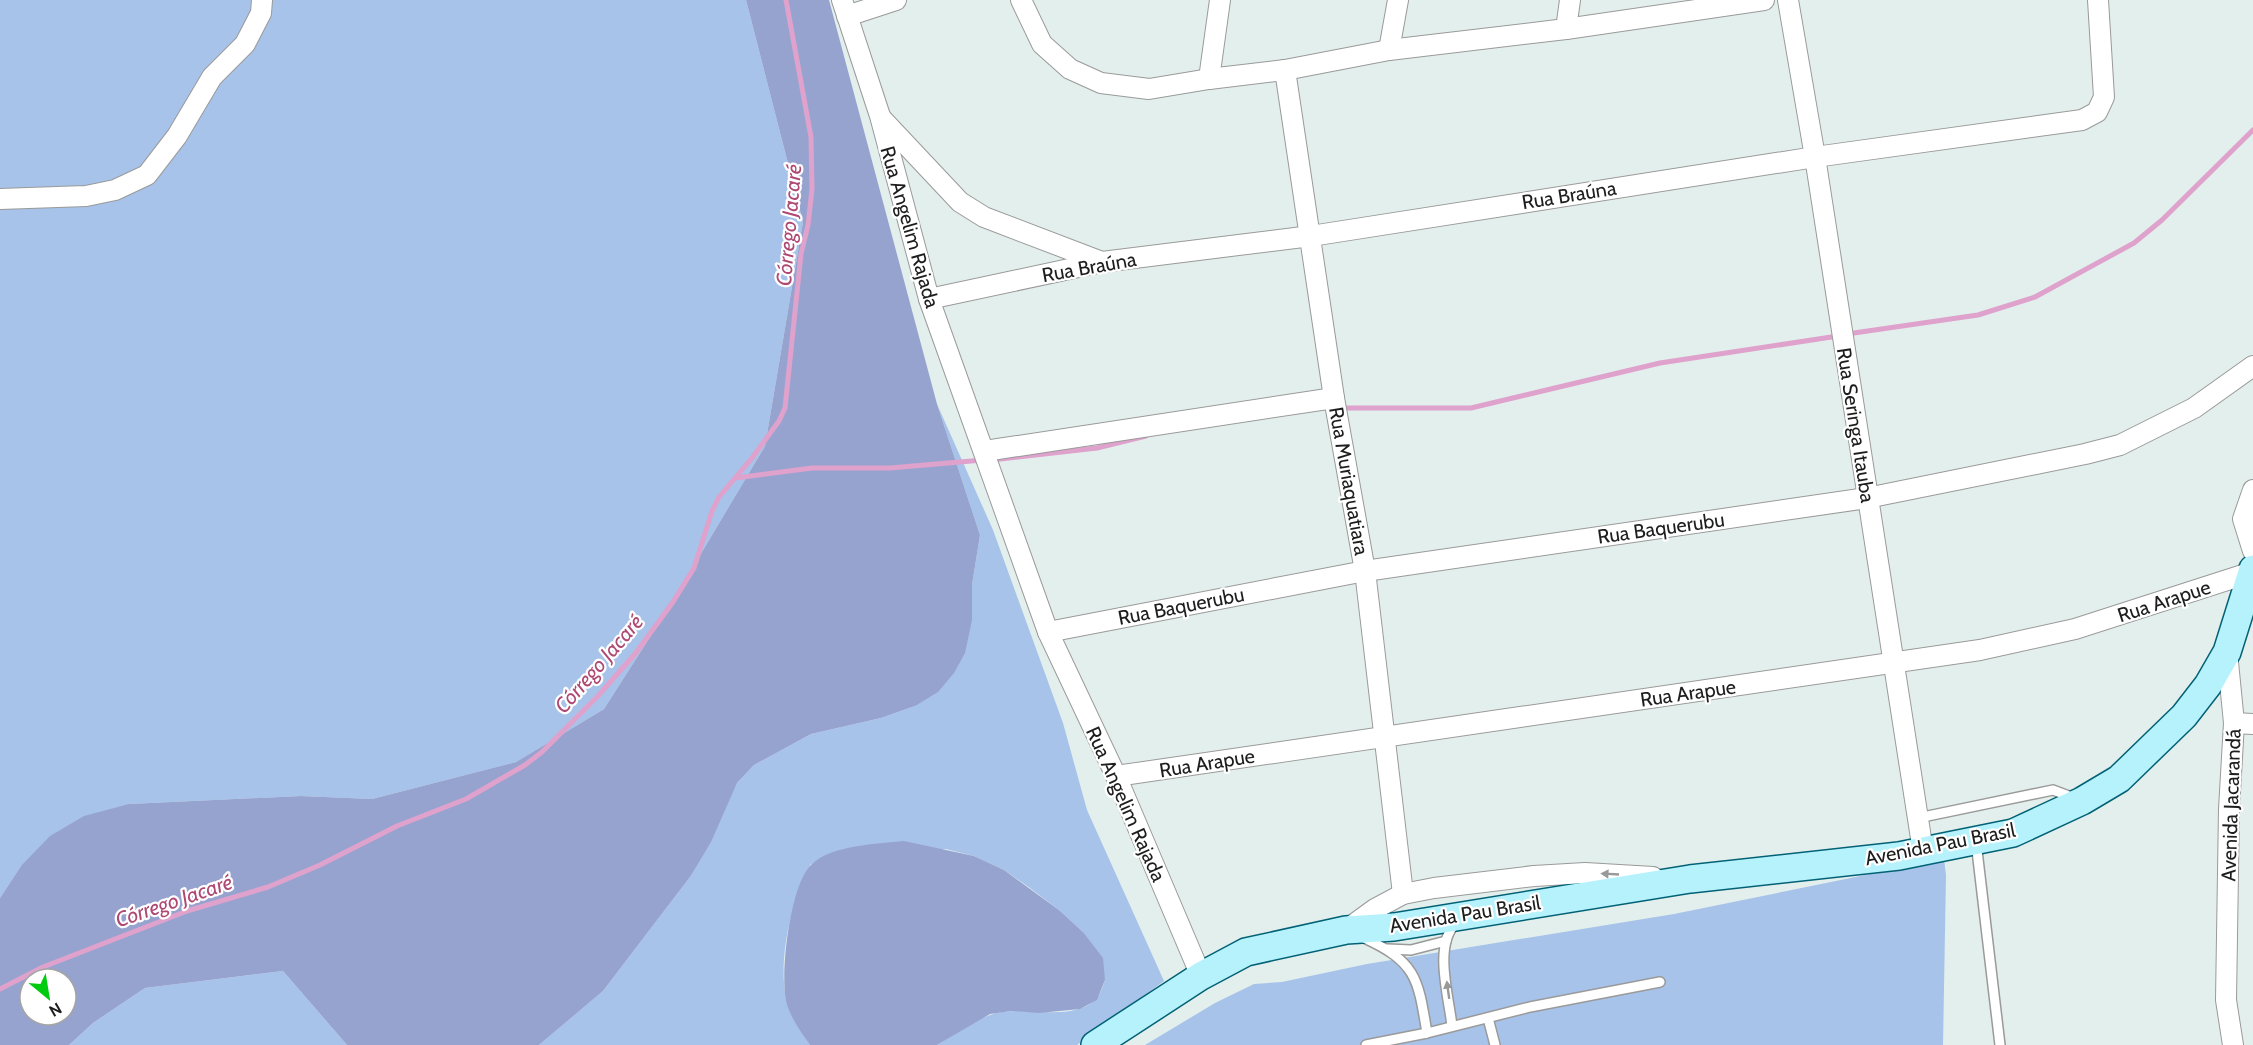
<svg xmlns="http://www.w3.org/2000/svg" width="2253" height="1045" viewBox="0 0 2253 1045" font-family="Cabin,sans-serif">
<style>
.grass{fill:#a7c3ea}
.forest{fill:#97a3cf;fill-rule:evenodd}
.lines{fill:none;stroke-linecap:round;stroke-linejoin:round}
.stream{stroke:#dea2cc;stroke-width:5}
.service-casing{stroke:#9a9a9a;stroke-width:12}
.minor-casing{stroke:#9a9a9a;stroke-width:22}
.secondary-casing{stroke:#036176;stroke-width:30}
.service{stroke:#fff;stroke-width:9}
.minor{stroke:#fff;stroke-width:20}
.secondary{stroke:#b5f2fb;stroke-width:27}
.oneway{fill:#999}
.labels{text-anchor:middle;stroke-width:4.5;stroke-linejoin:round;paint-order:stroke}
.street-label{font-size:20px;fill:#1d1d1d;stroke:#fff}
.water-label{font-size:21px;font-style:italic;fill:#af4873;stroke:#fff}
</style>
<rect width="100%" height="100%" fill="#e3efec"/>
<!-- grass -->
<g class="grass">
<polygon points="0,0 746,0 803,222 765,446 671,604 604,709 516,762 372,799 301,796 129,804 21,866 0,898"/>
<path d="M 937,404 L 993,530 L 1063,723 L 1087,810 L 1164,981 L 1077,1045 L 937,1045 C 954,1035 972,1021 990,1015 C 1021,1003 1068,1024 1095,1000 C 1100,996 1103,986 1105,980 L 1083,932 L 1059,910 L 1030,888 L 1004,870 L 974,856 L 946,849 L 811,864 C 791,902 778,957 786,1000 C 790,1016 800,1031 810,1045 L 539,1045 L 603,991 L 690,877 L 737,783 L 754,765 L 811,734 L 881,718 L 915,706 L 972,620 L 972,585 L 980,535 Z"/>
<polygon points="1944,859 1946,875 1943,1045 1145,1045 1215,1003 1254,984 1282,982 1367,964 1674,914"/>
<polygon points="283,971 347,1045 69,1045 93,1023 145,988"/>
</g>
<!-- forest -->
<g class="forest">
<path d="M 746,0 L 829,0 L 937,404 L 980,535 L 972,585 L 972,620 L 965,653 L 954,673 L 938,692 L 915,706 L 881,718 L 811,734 L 754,765 L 737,783 L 711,842 L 690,877 L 603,991 L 539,1045 L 347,1045 L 283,971 L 145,988 L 93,1023 L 69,1045 L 0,1045 L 0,898 L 21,866 L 50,836 L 84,816 L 129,804 L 301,796 L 372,799 L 516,762 L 604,709 L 671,604 L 765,446 L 803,222 ZM 30,979 L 66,979 L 66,1015 L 30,1015 Z"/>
<path d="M 904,841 L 974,856 L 1004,870 L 1059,910 L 1083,932 L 1103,958 L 1105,980 L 1097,1000 L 1080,1009 L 1039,1013 L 1011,1011 L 990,1014 L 937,1045 L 810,1045 C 800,1031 790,1017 786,1001 C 780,973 790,883 812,864 C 832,845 877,844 904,841 Z"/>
</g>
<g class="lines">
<!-- stream -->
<g class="stream">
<polyline points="1847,334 1978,315 2035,297 2134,243 2162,220 2253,130"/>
<polyline points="1339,408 1471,408 1660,363 1838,336"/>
<polyline points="992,460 1097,448 1146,436"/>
<polyline points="736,478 812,468 890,468 983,460"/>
<polyline points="0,989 43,967 187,911 268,887 320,865 397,826 466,799 525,765 542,752 597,697 635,654 673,602 694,568 712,511 719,497 752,458 779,421 785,408 801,254 808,225 812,189 811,137 786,0"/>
</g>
<!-- service casing -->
<g class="service-casing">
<g id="service">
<polyline points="1918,818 2053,790 2074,798"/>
<polyline points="1976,842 2000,1045"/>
<path d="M 1364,938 C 1417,962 1418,979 1427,1033"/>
<polyline points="1388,949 1411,950 1446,941"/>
<polyline points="1488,1018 1495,1045"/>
<path d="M 1452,1026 C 1449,997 1433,945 1456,923"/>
<polyline points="1366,1045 1427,1033 1530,1007 1660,982"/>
</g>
</g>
<!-- minor casing -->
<g class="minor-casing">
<g id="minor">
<polyline points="842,0 880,116 929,299 1048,632 1116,776 1201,976"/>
<polyline points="1021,0 1042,44 1070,69 1101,83 1149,89 1209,79 1285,70 1389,50 1566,29 1764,0"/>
<polyline points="1788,0 1815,157 1923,851"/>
<polyline points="847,16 896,0"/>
<polyline points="1566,29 1570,0"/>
<polyline points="1389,50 1398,0"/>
<polyline points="1285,70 1334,398 1365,571 1403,894"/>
<polyline points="1209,79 1220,0"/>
<polyline points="881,118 960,202 984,217 1102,262"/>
<polyline points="0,199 86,196 115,190 147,175 177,136 212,77 245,44 261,13 262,0"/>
<polyline points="929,299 1102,262 1311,236 1815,157 2082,120 2097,112 2104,97 2098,0"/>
<polyline points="985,451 1334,398"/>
<polyline points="2253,490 2243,519 2253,551"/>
<polyline points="1048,632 1365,571 1867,498 2085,454 2120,445 2194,408 2253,366"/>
<polyline points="2227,652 2234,723 2229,809 2226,1000 2233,1045"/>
<polyline points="2234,723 2253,724"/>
<polyline points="1116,776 1980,650 2075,629 2252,572"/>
<polyline points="1346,930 1375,909 1403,894 1434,888 1534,876 1585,873 1653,877"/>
</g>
</g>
<!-- secondary casing -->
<g class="secondary-casing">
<polyline id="secondary" points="1095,1045 1201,976 1246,952 1346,930 1394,927 1690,879 1899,856 2013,833 2082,801 2119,779 2184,716 2208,685 2227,652 2253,569"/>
</g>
<!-- service -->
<use href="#service" class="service"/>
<!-- minor -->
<use href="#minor" class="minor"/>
<!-- secondary -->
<use href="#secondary" class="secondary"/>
</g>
<!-- one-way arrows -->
<defs><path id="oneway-solid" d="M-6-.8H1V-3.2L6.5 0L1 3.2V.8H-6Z" transform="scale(1.5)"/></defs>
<g class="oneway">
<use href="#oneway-solid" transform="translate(1610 874) rotate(-177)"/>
<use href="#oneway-solid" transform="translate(1448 990) rotate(-98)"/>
</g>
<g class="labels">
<!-- street labels -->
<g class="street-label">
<text transform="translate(1569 195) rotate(-9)" y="7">Rua Braúna</text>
<text transform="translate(910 227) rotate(74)" y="7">Rua Angelim Rajada</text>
<text transform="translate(1089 267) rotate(-10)" y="7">Rua Braúna</text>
<text transform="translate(1856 425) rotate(81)" y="7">Rua Seringa Itauba</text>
<text transform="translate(1349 481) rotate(80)" y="7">Rua Muriaquatiara</text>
<text transform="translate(1661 528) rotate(-8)" y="7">Rua Baquerubu</text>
<text transform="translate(2164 601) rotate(-18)" y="7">Rua Arapue</text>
<text transform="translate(1181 606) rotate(-11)" y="7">Rua Baquerubu</text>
<text transform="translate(1688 693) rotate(-8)" y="7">Rua Arapue</text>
<text transform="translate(1207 763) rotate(-9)" y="7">Rua Arapue</text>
<text transform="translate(1126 804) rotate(66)" y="7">Rua Angelim Rajada</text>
<text transform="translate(2231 805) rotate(-88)" y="7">Avenida Jacarandá</text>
<text transform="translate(1940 844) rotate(-11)" y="7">Avenida Pau Brasil</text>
<text transform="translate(1465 914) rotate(-9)" y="7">Avenida Pau Brasil</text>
</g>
<!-- water labels -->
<g class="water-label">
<text transform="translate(789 225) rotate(-85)" y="7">Córrego Jacaré</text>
<text transform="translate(599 664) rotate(-49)" y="7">Córrego Jacaré</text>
<text transform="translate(174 901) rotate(-19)" y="7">Córrego Jacaré</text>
</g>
</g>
<!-- north arrow -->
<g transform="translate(48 997) rotate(150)"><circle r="28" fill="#ffffff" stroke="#a5a5a5" stroke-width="1.5"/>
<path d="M0-4.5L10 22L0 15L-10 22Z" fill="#00cb0f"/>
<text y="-9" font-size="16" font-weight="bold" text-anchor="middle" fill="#1d1d1d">N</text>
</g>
</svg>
